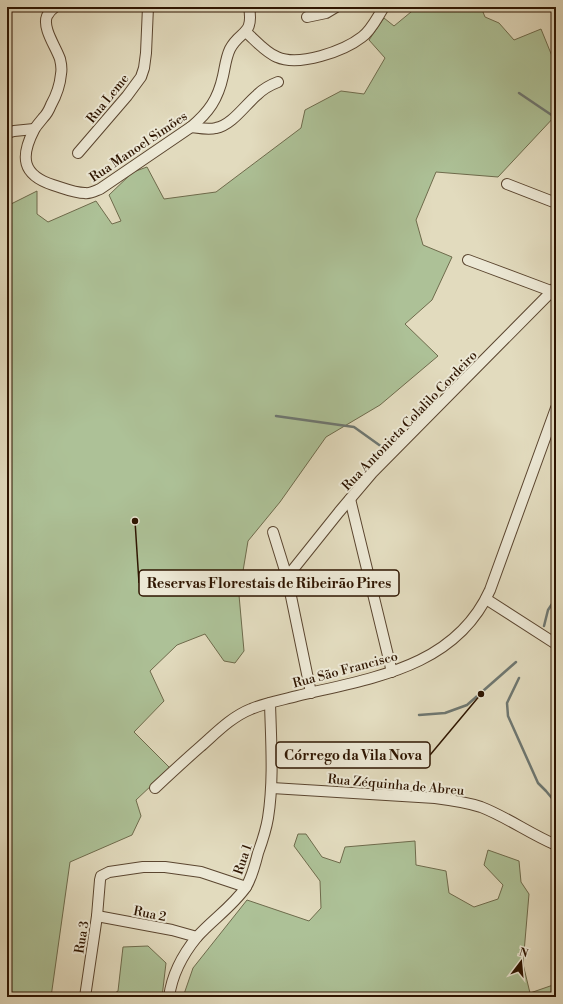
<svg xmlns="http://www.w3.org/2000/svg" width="563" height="1004" viewBox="0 0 563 1004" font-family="'Libre Bodoni',serif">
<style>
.green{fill:#adc197;stroke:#6e6b4c}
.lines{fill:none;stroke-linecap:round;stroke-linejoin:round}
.stream{stroke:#6e7771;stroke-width:2.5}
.minor-casing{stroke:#5b4630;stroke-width:12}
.minor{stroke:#ece8d5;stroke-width:10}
.labels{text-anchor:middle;stroke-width:4;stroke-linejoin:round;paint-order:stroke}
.street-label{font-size:13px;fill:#2e1501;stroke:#ece8d5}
.leader{fill:none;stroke:#2e1501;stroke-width:1.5}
.callout-dot{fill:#2e1501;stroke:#ece8d5;stroke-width:1.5}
.callout{fill:#ece8d5;stroke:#2e1501;stroke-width:1.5}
.callout-label{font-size:14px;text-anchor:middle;font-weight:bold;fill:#2e1501}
</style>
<rect width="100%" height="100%" fill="#e2dbbe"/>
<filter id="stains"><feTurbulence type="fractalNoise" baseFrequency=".005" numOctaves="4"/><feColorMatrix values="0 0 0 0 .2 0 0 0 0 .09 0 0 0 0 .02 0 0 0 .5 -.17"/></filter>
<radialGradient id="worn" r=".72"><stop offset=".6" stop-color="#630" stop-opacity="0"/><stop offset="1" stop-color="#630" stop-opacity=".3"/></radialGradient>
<!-- green -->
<g class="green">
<polygon points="417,7 481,7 485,17 499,23 514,40 541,29 552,56 556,55 556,115 498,177 436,172 416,220 423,245 452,257 432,300 405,324 438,356 380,405 326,437 280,502 248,541 239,595 244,651 235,663 224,661 205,634 177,645 150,671 164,701 134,732 170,768 136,800 141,816 132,835 70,862 51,997 7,997 7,206 37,191 37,214 48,222 96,201 112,224 121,221 109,195 133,172 147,167 164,199 216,192 301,128 305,110 341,91 364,94 385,58 369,40 384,18 394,26"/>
<polygon points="298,834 306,834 322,857 340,863 345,847 415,841 416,865 446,871 449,893 474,907 498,899 503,885 484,865 488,850 519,861 521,882 529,894 523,964 530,993 556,984 556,997 183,997 193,968 247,900 309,921 321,908 320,881 294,846"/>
<polygon points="148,946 166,963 162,997 109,997 118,991 123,947"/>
</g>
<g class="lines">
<!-- stream -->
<g class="stream">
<polyline points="519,93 556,118"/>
<polyline points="276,416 354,427 382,447"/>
<polyline points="544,626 548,610 556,598"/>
<polyline points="519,678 507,703 508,716 538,783 546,791 556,803"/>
<polyline points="419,715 445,713 467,705 516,662"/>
</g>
<!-- minor casing -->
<g class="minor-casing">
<g id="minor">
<path d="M 55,7 C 52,9 49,12 47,16 C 42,28 56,47 60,59 C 61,63 62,69 61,74 C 60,85 56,96 51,105 C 49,110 46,115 43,118 C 40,122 36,126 34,130 C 20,157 22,175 53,185 C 63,188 74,193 85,193 C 90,194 95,191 100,189 L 191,127 C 209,112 218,99 223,76 C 225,67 226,57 230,49 C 240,30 254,36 249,7"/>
<polyline points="307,17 326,13 336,7"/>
<path d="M 246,32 C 255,40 266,53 277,57 C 299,67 344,51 362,37 C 371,31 378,16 384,7"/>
<path d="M 191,127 C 199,128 208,130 216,128 C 232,125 245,105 257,95 C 263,89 270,85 278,82"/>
<polyline points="7,133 14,131 34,129"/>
<polyline points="78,153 127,96 141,77 144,68 146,53 148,7"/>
<polyline points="507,184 556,203"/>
<polyline points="468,260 551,291"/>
<polyline points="350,499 392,672"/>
<polyline points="273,532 287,577 311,693"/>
<polyline points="287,577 339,512 372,473 556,287"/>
<polyline points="486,599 556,644"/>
<path d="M 155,788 C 170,774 185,760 200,747 C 216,733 231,717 251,709 C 265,703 282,700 297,696 C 371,678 455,668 490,590 L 556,408"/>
<path d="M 272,788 L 435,798 C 451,800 466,802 481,807 C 507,817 530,834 556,845"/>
<polyline points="97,916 172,930 197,937"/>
<polyline points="85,997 97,916 100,880 101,876 109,872 143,867 165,867 201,872 246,887"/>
<path d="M 169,997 C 172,975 183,954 197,937 C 212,920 232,907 246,887 C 252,877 255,865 258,853 C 262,842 266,830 268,818 C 274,780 271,741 270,703"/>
</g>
</g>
<!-- minor -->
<use href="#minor" class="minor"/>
</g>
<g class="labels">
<!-- street labels -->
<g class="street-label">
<text transform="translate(107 98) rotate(-51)" y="5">Rua Leme</text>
<text transform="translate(138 146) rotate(-34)" y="5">Rua Manoel Simões</text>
<text transform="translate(409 420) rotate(-46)" y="5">Rua Antonieta Colalilo Cordeiro</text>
<text transform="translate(345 669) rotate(-15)" y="5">Rua São Francisco</text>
<text transform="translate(396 784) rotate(5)" y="5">Rua Zéquinha de Abreu</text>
<text transform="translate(242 859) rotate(-71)" y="5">Rua 1</text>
<text transform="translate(150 913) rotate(11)" y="5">Rua 2</text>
<text transform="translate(81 937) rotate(-81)" y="5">Rua 3</text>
</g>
</g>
<!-- callouts -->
<path class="leader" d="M135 521L139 583M481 694L430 755"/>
<g class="callout-dot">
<circle cx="135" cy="521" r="4"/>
<circle cx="481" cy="694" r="4"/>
</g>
<g class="callout">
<rect x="139" y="570" width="260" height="26" rx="4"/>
<rect x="276" y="742" width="154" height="26" rx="4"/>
</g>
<g class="callout-label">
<text x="269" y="588">Reservas Florestais de Ribeirão Pires</text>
<text x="353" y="760">Córrego da Vila Nova</text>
</g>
<!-- margin -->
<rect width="563" height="1004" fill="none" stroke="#e2dbbe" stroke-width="24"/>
<rect x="8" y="8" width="547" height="988" fill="none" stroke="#2e1501" stroke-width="2"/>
<rect x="12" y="12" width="539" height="980" fill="none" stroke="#2e1501"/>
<!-- north arrow -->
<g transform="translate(521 962) rotate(16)" stroke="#ece8d5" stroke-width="3" paint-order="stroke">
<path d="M0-3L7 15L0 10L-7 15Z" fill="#2e1501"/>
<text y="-6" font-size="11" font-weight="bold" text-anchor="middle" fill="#2e1501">N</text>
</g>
<rect width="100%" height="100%" filter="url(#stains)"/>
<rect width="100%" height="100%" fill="url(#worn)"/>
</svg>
